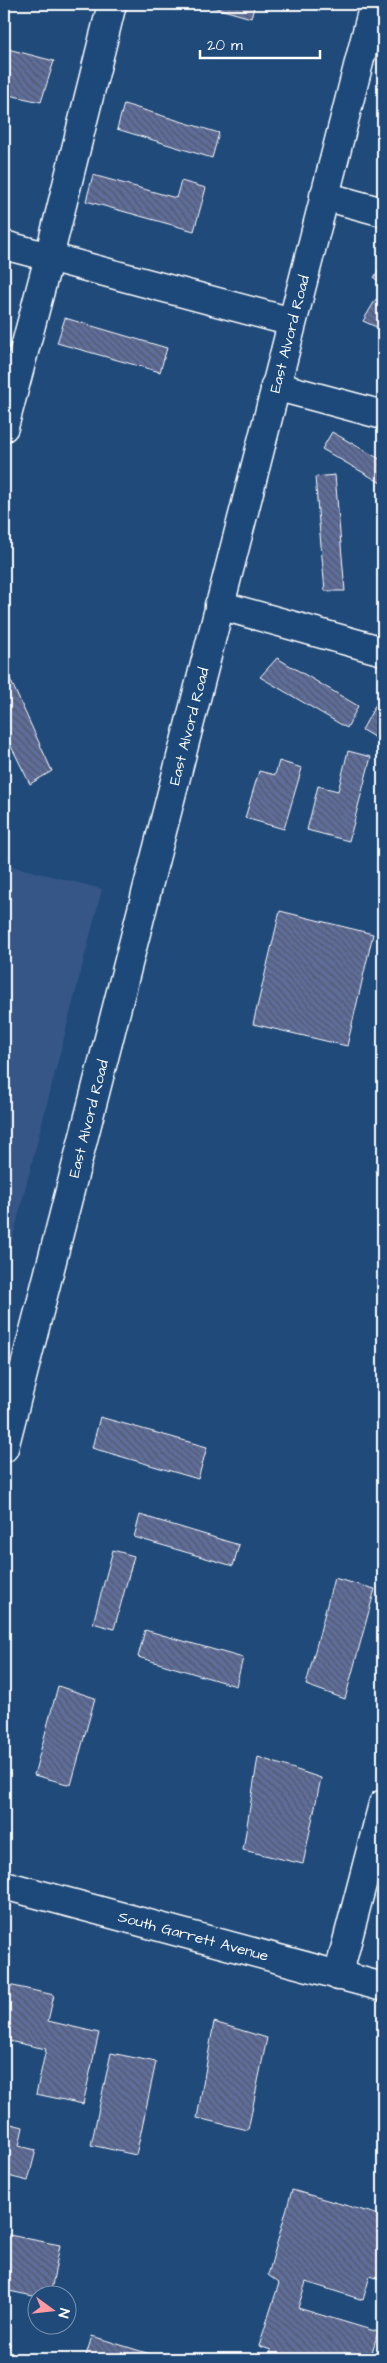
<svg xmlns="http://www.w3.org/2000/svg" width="387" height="2363" viewBox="0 0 387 2363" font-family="'Architects Daughter',sans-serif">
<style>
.built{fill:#365786}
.building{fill:url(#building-back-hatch);stroke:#fff}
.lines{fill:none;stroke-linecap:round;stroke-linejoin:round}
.street-casing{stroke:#fff;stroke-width:31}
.street{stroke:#1f4a7a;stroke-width:28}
.labels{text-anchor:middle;stroke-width:4.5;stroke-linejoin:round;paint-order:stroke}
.street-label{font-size:15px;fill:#fff;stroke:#1f4a7a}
</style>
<defs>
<pattern id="building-back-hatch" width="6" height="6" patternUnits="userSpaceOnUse" patternTransform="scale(1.25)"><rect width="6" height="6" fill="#5e6d9a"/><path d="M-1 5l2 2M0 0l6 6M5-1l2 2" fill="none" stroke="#53596b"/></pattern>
</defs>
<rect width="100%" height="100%" fill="#1f4a7a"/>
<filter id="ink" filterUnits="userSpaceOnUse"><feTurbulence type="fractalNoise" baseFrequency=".02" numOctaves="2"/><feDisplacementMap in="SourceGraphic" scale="10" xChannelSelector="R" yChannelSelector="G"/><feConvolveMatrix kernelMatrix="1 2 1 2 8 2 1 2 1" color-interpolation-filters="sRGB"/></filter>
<g filter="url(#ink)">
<!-- built -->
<polygon class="built" points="4,864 102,889 4,1272"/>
<!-- building -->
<g class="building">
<polygon points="202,4 255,4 251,18"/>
<polygon points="4,48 54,61 41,102 4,94"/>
<polygon points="124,104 219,133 212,158 117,129"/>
<polygon points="93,175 176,198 181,181 206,188 194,231 86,201"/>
<polygon points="383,261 383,284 374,278"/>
<polygon points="376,299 383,303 383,330 363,321"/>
<polygon points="65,318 167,348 160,372 57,343"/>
<polygon points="332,432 383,461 383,484 322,449"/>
<polygon points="335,475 345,591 325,591 315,477"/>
<polygon points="277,658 358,706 347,728 260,677"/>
<polygon points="4,666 52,771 30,784 4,732"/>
<polygon points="383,691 383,737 381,741 362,730"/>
<polygon points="348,751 371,757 349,841 307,830 318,786 338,791"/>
<polygon points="279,761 302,768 284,829 245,818 259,771 275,775"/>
<polygon points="280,911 373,934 347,1046 253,1024"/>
<polygon points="383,1145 383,1173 376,1171"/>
<polygon points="100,1417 207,1447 198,1479 92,1448"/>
<polygon points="140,1515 239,1545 233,1566 134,1537"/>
<polygon points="113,1550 134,1556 114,1629 93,1623"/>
<polygon points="334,1578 375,1589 345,1699 306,1685"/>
<polygon points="145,1630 243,1658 236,1686 138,1657"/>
<polygon points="58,1686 95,1698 71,1785 34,1775"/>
<polygon points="258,1757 321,1778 303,1864 243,1850"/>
<polygon points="4,1984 54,1995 48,2021 99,2033 83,2104 36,2094 46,2049 4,2040"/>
<polygon points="214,2022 267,2038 248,2130 197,2118"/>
<polygon points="111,2053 156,2062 136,2155 91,2145"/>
<polygon points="4,2122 23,2127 19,2146 36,2150 28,2181 4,2175"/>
<polygon points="292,2190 383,2216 383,2280 370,2276 363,2300 306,2282 298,2308 378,2332 370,2359 269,2359 271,2350 259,2346 279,2283 268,2275"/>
<polygon points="4,2218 8,2218 4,2234 60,2245 50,2296 38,2297 4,2290"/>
<polygon points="92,2336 166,2359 85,2359"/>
<polygon points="4,2341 10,2343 6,2359 4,2359"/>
</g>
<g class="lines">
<!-- street casing -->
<g class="street-casing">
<g id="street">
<polyline points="324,196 383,212"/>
<polyline points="4,245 292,322"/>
<polyline points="275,386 383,415"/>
<polyline points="4,427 49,257 112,4"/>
<polyline points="219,605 383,651"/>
<path id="s1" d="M 4,1448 L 374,4"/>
<path id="s2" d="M 4,1885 L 383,1987"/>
<polyline points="338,1976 383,1804"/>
</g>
</g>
<!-- street -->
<use href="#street" class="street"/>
</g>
</g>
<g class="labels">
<!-- street labels -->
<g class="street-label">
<text dy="5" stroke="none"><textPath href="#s1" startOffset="1150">East Alvord Road</textPath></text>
<text dy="5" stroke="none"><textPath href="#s1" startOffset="745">East Alvord Road</textPath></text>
<text dy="5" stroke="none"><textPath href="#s1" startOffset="340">East Alvord Road</textPath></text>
<text dy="5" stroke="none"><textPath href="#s2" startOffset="196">South Garrett Avenue</textPath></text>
</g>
</g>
<!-- margin -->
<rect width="387" height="2363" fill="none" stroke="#1f4a7a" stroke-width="20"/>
<rect x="10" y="10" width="367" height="2343" fill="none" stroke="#fff" stroke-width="2" filter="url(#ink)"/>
<!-- north arrow -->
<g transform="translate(52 2310) rotate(105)"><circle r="24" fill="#1f4a7a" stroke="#7992af"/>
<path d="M0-4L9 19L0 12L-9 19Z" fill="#ff9aa2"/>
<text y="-8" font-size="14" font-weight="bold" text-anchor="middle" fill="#ffffff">N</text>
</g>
<!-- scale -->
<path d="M200 50v8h120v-8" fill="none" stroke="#ffffff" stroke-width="2.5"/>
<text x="207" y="50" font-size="15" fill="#ffffff" stroke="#1f4a7a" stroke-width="4" paint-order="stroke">20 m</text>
</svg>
